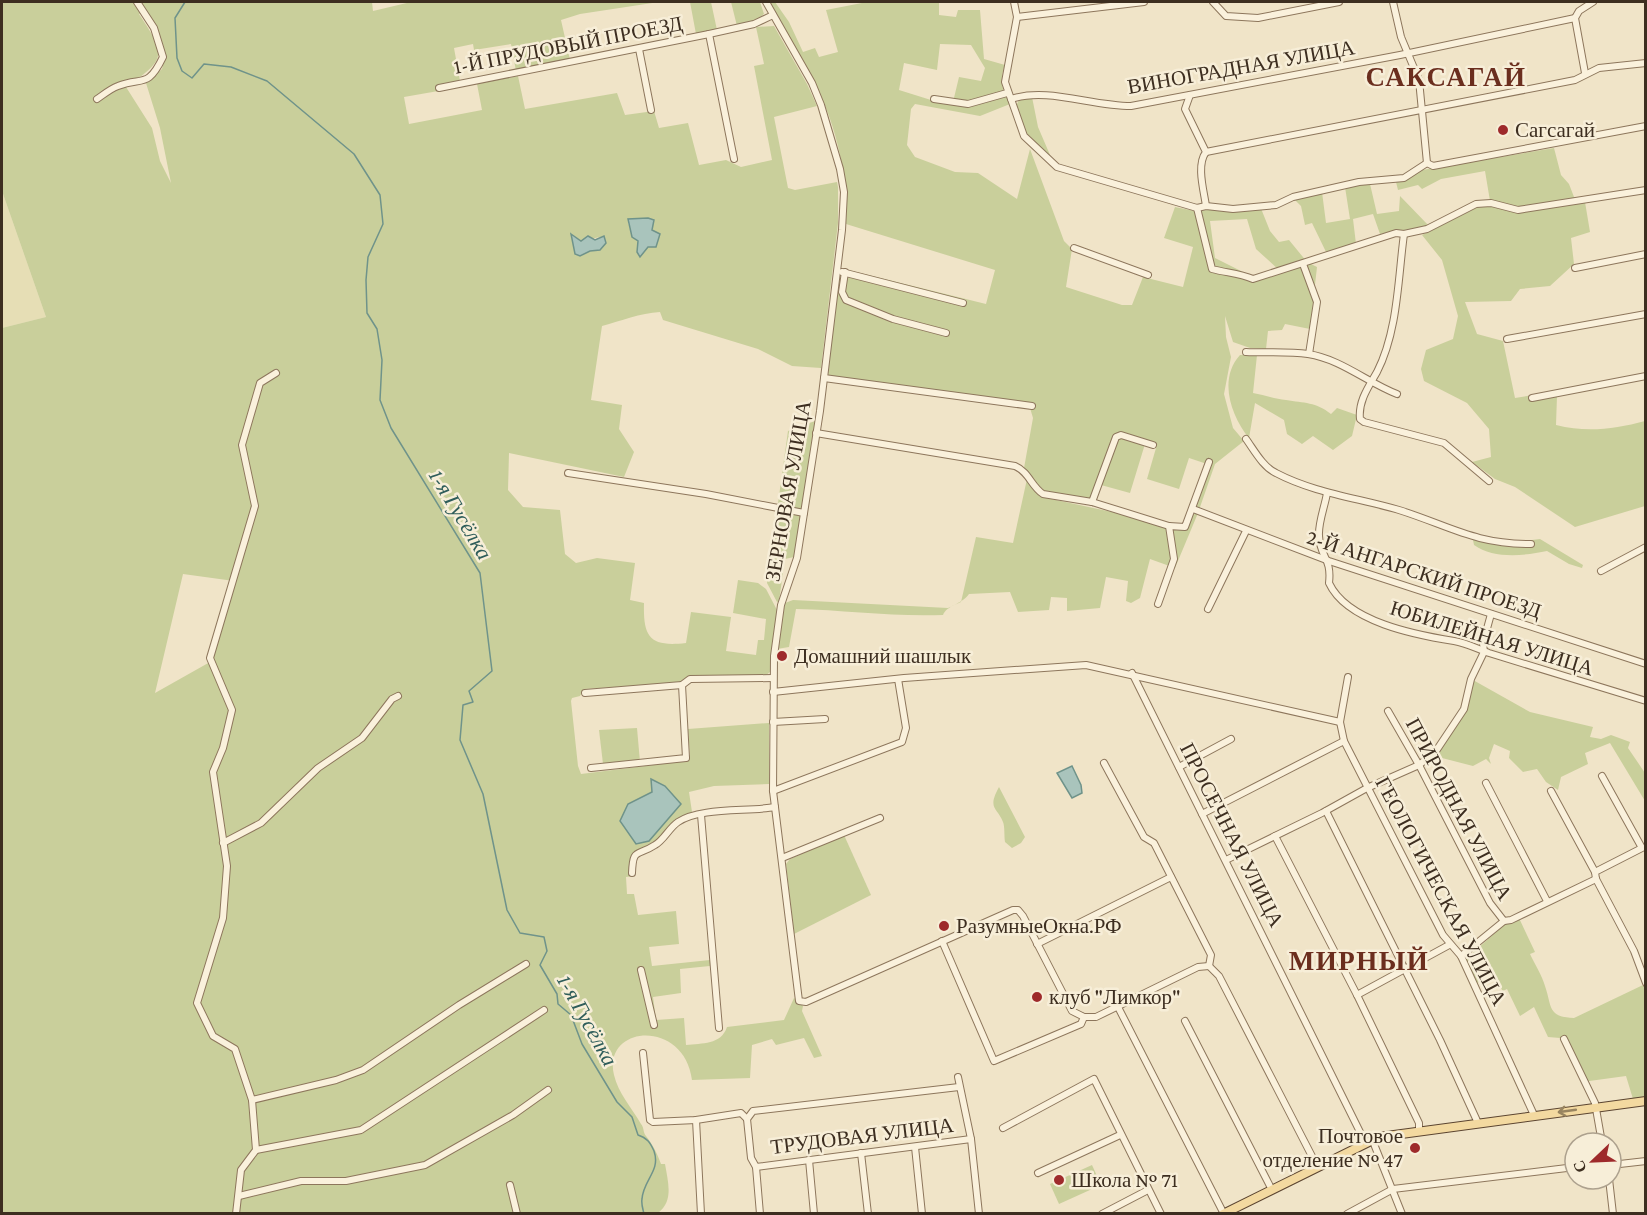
<svg xmlns="http://www.w3.org/2000/svg" width="1647" height="1215" viewBox="0 0 1647 1215" font-family="'Crimson Pro',serif">
<style>
.farmland{fill:#e6deb5}
.green{fill:#c9cf9b;fill-rule:evenodd}
.water{fill:#a9c4bc;stroke:#6f938a;stroke-width:1.5}
.lines{fill:none;stroke-linecap:round;stroke-linejoin:round}
.stream{stroke:#6f938a;stroke-width:1.5}
.minor-casing{stroke:#8d765c;stroke-width:8}
.major-casing{stroke:#5b4430;stroke-width:10}
.minor{stroke:#faf1dc;stroke-width:6}
.major{stroke:#f3d9a0;stroke-width:8}
.oneway{stroke:#988460}
.poi-dot{fill:#9e2a2b;stroke:#f7eed8;stroke-width:2}
.labels{text-anchor:middle;stroke-width:5;stroke-linejoin:round;paint-order:stroke}
.street-label{font-size:21px;fill:#3d2e20;stroke:#f7eed8}
.poi-label{font-size:21px;fill:#3d2e20;stroke:#f7eed8;text-anchor:start}
.water-label{font-size:22px;font-style:italic;fill:#2f5d5a;stroke:#f7eed8}
.district-label{font-size:27px;font-weight:bold;letter-spacing:1.5px;fill:#6b2e1e;stroke:#f7eed8}
</style>
<rect width="100%" height="100%" fill="#f0e4c8"/>
<!-- farmland -->
<polygon class="farmland" points="2,191 46,317 2,328"/>
<!-- green -->
<g class="green">
<path d="M 2,2 L 372,2 L 373,11 L 411,2 L 659,2 L 580,14 L 561,20 L 570,60 L 516,71 L 511,44 L 474,50 L 473,44 L 454,48 L 461,87 L 404,97 L 409,124 L 482,110 L 477,84 L 518,76 L 525,109 L 617,93 L 625,115 L 654,111 L 659,128 L 688,123 L 699,165 L 726,160 L 741,167 L 772,160 L 754,66 L 764,64 L 756,27 L 774,26 L 807,84 L 817,106 L 774,117 L 788,188 L 795,190 L 837,182 L 838,187 L 838,223 L 821,368 L 792,366 L 758,349 L 663,320 L 660,312 C 640,313 621,321 602,326 L 591,400 L 622,405 L 619,429 L 634,452 L 624,477 L 509,453 L 508,490 L 523,507 L 560,510 L 565,554 L 576,563 L 597,558 L 635,563 L 630,600 L 644,603 C 643,638 650,647 686,643 L 691,612 L 731,617 L 726,651 L 756,655 L 758,640 L 764,640 L 766,619 L 733,613 L 738,580 L 758,583 L 766,589 L 777,610 L 770,672 L 765,676 L 689,677 L 680,683 L 584,689 L 580,696 L 572,698 L 571,701 L 578,766 L 581,774 L 685,761 L 690,755 L 688,729 L 769,723 L 769,784 L 714,786 L 689,792 L 692,812 L 676,820 L 655,844 L 634,856 L 635,876 L 626,877 L 627,894 L 634,894 L 638,915 L 676,911 L 679,944 L 649,947 L 652,966 L 710,960 L 710,966 L 680,969 L 681,993 L 653,997 L 656,1020 L 684,1018 L 686,1045 C 702,1043 721,1045 727,1027 L 784,1020 L 794,998 L 803,1006 L 802,1011 L 822,1056 L 814,1058 L 804,1038 L 776,1045 L 772,1039 L 752,1045 L 750,1078 L 692,1080 C 684,1018 602,1025 614,1075 C 618,1093 632,1108 641,1124 C 644,1127 643,1133 646,1136 C 653,1145 657,1153 661,1164 L 665,1164 C 668,1182 674,1201 658,1213 L 2,1214 L 2,328 L 46,317 L 2,191 ZM 146,12 L 165,58 L 162,69 L 146,83 L 160,128 L 171,183 L 160,161 L 152,128 L 126,87 C 166,59 167,56 139,14 ZM 648,218 L 654,220 L 652,226 L 657,246 L 648,247 L 640,256 L 638,241 L 632,237 L 628,222 L 629,219 L 641,220 ZM 571,235 L 580,241 L 600,237 L 606,243 L 600,250 L 590,251 L 583,255 L 575,254 ZM 183,574 L 234,581 L 210,662 L 155,693 Z"/>
<polygon points="690,2 711,2 717,30 696,34"/>
<polygon points="731,2 760,2 764,14 754,22 737,26"/>
<path d="M 769,2 L 775,2 L 789,22 L 803,52 L 815,48 L 819,57 L 838,52 L 826,10 L 867,2 L 939,2 L 939,15 L 956,17 L 958,10 L 980,10 L 984,59 L 1005,65 C 999,80 1002,90 1010,104 L 980,116 L 915,104 L 911,109 L 907,145 L 915,157 L 955,172 L 978,173 L 1017,199 L 1030,149 L 1064,241 L 1072,249 L 1066,287 L 1122,305 L 1132,305 L 1143,277 L 1183,287 L 1193,247 L 1164,238 L 1175,207 L 1195,211 L 1260,206 L 1270,231 L 1279,242 L 1289,240 L 1307,262 L 1317,267 L 1310,329 L 1285,324 L 1282,330 L 1268,331 L 1266,349 L 1250,348 L 1233,342 L 1225,316 L 1226,337 L 1231,357 L 1224,394 L 1233,428 L 1244,441 L 1215,464 L 1199,510 L 1195,508 L 1207,464 L 1189,458 L 1179,489 L 1147,479 L 1156,448 L 1145,444 L 1130,493 L 1101,485 L 1095,501 L 1044,491 L 1038,487 L 1024,468 L 1033,418 L 1030,408 L 831,380 L 828,373 L 838,276 L 844,269 L 986,304 L 995,270 L 846,224 C 848,175 836,122 812,78 C 798,52 782,28 769,2 ZM 940,44 L 971,45 L 985,68 L 981,81 L 959,77 L 953,102 L 931,100 L 899,90 L 904,63 L 937,70 ZM 1247,219 L 1256,249 L 1279,270 L 1253,277 L 1215,258 L 1210,221 Z"/>
<polygon points="1032,97 1038,127 1053,162 1026,136 1016,106 1019,100"/>
<path d="M 1554,148 L 1561,175 L 1569,184 L 1574,197 L 1585,202 L 1590,232 L 1571,238 L 1574,264 L 1550,286 L 1520,289 L 1511,301 L 1465,302 L 1477,334 L 1503,341 L 1515,398 L 1564,390 L 1557,396 L 1556,425 C 1587,433 1615,429 1645,421 L 1645,506 L 1575,527 L 1515,487 L 1495,479 L 1472,462 L 1491,457 L 1489,429 L 1467,403 L 1424,381 L 1421,369 L 1426,350 L 1453,339 L 1458,316 L 1442,260 L 1422,235 L 1490,201 L 1485,171 L 1441,179 L 1422,189 L 1418,185 L 1398,190 L 1396,182 L 1422,170 Z"/>
<polygon points="1370,184 1377,214 1399,211 1400,196 1429,226 1380,234 1373,214 1353,219 1356,244 1327,254 1312,223 1305,225 1301,206 1295,200 1322,192 1326,223 1350,219 1345,187"/>
<path d="M 1240,355 L 1257,355 L 1253,393 C 1264,395 1275,399 1286,400 C 1304,403 1316,402 1331,414 L 1337,408 L 1357,415 L 1352,436 L 1333,450 L 1313,436 L 1302,444 L 1287,434 L 1284,420 L 1255,403 L 1249,438 C 1231,416 1218,379 1240,355 Z"/>
<polygon points="815,421 794,557 785,559 779,601 777,602 767,583 788,431"/>
<path d="M 1027,479 L 1042,497 L 1126,515 L 1175,530 L 1186,528 L 1192,515 L 1198,513 L 1175,568 L 1150,559 L 1140,598 L 1131,603 L 1126,601 L 1128,581 L 1106,577 L 1100,608 L 1067,611 L 1067,598 L 1051,597 L 1049,610 L 1018,612 L 1010,592 L 969,594 C 961,605 947,605 943,615 C 893,617 845,610 796,609 L 789,647 L 777,649 L 785,603 L 793,600 L 948,608 L 961,602 L 976,537 L 1013,543 Z"/>
<path d="M 1476,537 L 1509,543 L 1540,539 L 1583,565 L 1582,568 L 1569,564 L 1547,551 C 1524,556 1493,559 1474,545 L 1473,540 Z"/>
<polygon points="1473,680 1530,712 1593,727 1590,737 1601,739 1611,735 1630,742 1628,748 1645,773 1645,801 1610,743 1585,753 1588,764 1561,777 1558,790 1546,782 1537,769 1523,772 1509,758 1510,751 1494,744 1489,758 1491,764 1486,759 1473,766 1442,758 1437,752 1466,709"/>
<polygon points="637,728 640,762 603,764 599,730"/>
<path d="M 999,787 L 1025,837 L 1021,843 L 1012,848 L 1005,842 C 1004,836 1005,827 1003,822 C 997,807 987,809 999,787 Z"/>
<polygon points="844,835 871,895 794,934 786,864 790,859"/>
<path d="M 1519,918 L 1535,952 L 1530,954 C 1535,965 1542,975 1545,986 C 1552,1006 1547,1017 1574,1018 L 1643,985 L 1646,988 L 1645,1098 L 1633,1099 L 1626,1076 L 1582,1082 L 1560,1038 L 1548,1037 L 1534,1007 L 1520,1016 L 1507,989 L 1503,991 L 1491,976 L 1477,983 L 1465,960 L 1467,958 L 1505,924 Z"/>
<polygon points="1092,1165 1101,1185 1059,1204 1050,1184"/>
</g>
<!-- water -->
<g class="water">
<polygon points="648,218 654,220 652,230 660,234 656,247 648,247 640,257 637,252 638,241 632,237 628,219"/>
<polygon points="571,234 581,241 588,236 595,240 604,236 606,243 600,250 590,251 580,256 575,254"/>
<polygon points="1072,766 1081,785 1082,793 1072,798 1057,773"/>
<polygon points="651,779 665,786 681,804 649,841 636,844 620,821 628,804 652,792"/>
</g>
<g class="lines">
<!-- stream -->
<path class="stream" d="M 185,2 L 175,18 L 177,58 L 182,71 L 192,78 L 204,64 L 231,67 L 267,81 L 354,154 L 380,195 L 383,224 L 368,257 L 366,280 L 367,313 L 377,329 L 382,360 L 380,400 L 391,428 L 480,573 L 492,671 L 469,691 L 473,702 L 463,705 L 460,740 L 483,794 L 507,910 L 520,933 L 544,937 L 547,951 L 540,965 L 557,994 L 558,1004 L 571,1015 L 582,1044 L 617,1102 L 632,1117 L 638,1135 C 647,1138 650,1142 654,1151 C 661,1171 643,1180 642,1199 C 641,1204 643,1209 644,1214"/>
<!-- minor casing -->
<g class="minor-casing">
<g id="minor">
<polyline points="766,2 812,83 821,105 840,169 844,192 842,230 820,411 797,558 781,605 774,656 773,791 799,1001 806,1002 1013,910 1018,910 1023,916 1072,1011 1084,1017 1096,1017 1198,967 1209,966"/>
<polyline points="1014,2 1017,17 1005,82 1024,136 1057,167 1197,208 1206,206 1233,209 1276,205 1293,197 1359,182 1404,178 1427,163"/>
<polyline points="1213,2 1226,16 1258,18 1339,2"/>
<polyline points="1393,2 1401,37 1419,80 1427,163"/>
<polyline points="1017,17 1144,2"/>
<polyline points="709,34 734,159"/>
<polyline points="639,49 651,110"/>
<polyline points="1585,73 1575,18 1579,11 1593,2"/>
<polyline points="439,88 709,34 754,24 773,15"/>
<path d="M 1190,95 L 1185,109 L 1206,152 C 1196,165 1204,191 1206,206"/>
<path d="M 97,99 C 103,95 110,89 118,86 C 142,76 147,90 163,57 L 154,28 L 137,2"/>
<polyline points="934,99 968,104 1007,93"/>
<path d="M 1011,99 C 1047,87 1091,106 1131,106 L 1400,55 L 1575,18"/>
<polyline points="1206,152 1575,80 1599,68 1646,63"/>
<polyline points="1427,163 1433,166 1646,126"/>
<path d="M 1197,208 L 1212,269 C 1227,273 1239,273 1253,279 L 1396,233 L 1404,234 L 1427,229 L 1476,204 L 1491,203 L 1518,210 L 1646,190"/>
<path d="M 1404,234 C 1398,278 1398,331 1377,372 C 1369,386 1358,401 1360,419 L 1364,422 L 1444,443 L 1489,481"/>
<polyline points="1074,248 1148,275"/>
<polyline points="1303,264 1317,302 1309,354"/>
<polyline points="1575,268 1646,254"/>
<polyline points="842,272 963,303"/>
<polyline points="845,272 842,292 846,300 893,319 946,333"/>
<polyline points="1507,339 1646,314"/>
<path d="M 1246,352 C 1266,353 1288,351 1308,354 C 1341,359 1368,383 1397,394"/>
<polyline points="824,378 1032,406"/>
<polyline points="1532,398 1646,376"/>
<path d="M 816,433 L 1015,466 C 1029,472 1031,486 1043,494 L 1092,502 L 1169,526"/>
<path d="M 1246,439 C 1254,450 1263,467 1276,473 C 1314,493 1358,498 1399,510 C 1450,526 1474,544 1531,544"/>
<polyline points="568,473 706,494 804,513"/>
<path d="M 1327,493 C 1325,506 1318,523 1319,536 C 1320,557 1332,558 1329,583 C 1347,622 1416,635 1454,641 C 1467,643 1477,649 1489,653 L 1646,701"/>
<polyline points="1092,502 1116,437 1121,435 1153,445"/>
<polyline points="1193,509 1329,561 1646,664"/>
<polyline points="1601,571 1646,547"/>
<polyline points="1158,604 1174,559 1169,526 1185,527 1209,462"/>
<polyline points="1208,609 1246,531"/>
<polyline points="1132,673 1365,1142"/>
<polyline points="1348,677 1340,722 1344,741 1443,935 1461,956 1534,1115"/>
<polyline points="773,692 904,678 1086,665 1340,722"/>
<polyline points="585,693 682,685 690,679 773,678"/>
<polyline points="1388,711 1419,765 1490,903 1504,921"/>
<polyline points="773,722 825,719"/>
<polyline points="1104,763 1144,837 1154,843 1211,955 1209,966"/>
<polyline points="1179,767 1231,739"/>
<polyline points="591,768 686,758 682,685"/>
<polyline points="1486,783 1547,901"/>
<polyline points="773,791 902,742 906,728 898,679"/>
<polyline points="1551,791 1595,872"/>
<polyline points="1326,811 1440,1040 1478,1123"/>
<polyline points="1202,814 1344,741"/>
<polyline points="701,815 719,1028"/>
<polyline points="1275,836 1357,995 1419,1123 1419,1131"/>
<polyline points="223,843 261,823 318,768 362,738 392,699 398,696"/>
<polyline points="782,858 880,818"/>
<polyline points="1226,860 1322,813 1367,788 1419,765 1436,751 1464,709 1471,679 1484,652 1483,643 1491,614"/>
<path d="M 632,873 C 633,847 637,857 655,845 C 664,840 669,828 678,822 C 700,807 748,812 775,807"/>
<polyline points="1596,879 1595,872 1642,848 1602,776"/>
<polyline points="1596,879 1634,951 1646,983"/>
<polyline points="942,941 994,1061 1081,1024 1084,1017"/>
<polyline points="1037,944 1171,877"/>
<polyline points="1461,956 1504,921 1511,920 1596,879"/>
<polyline points="1209,966 1219,976 1317,1166"/>
<polyline points="641,970 654,1025"/>
<polyline points="1357,995 1449,945"/>
<polyline points="1118,1007 1224,1214"/>
<polyline points="1185,1021 1272,1190"/>
<polyline points="1564,1039 1595,1103 1602,1143"/>
<polyline points="643,1053 650,1120 653,1122 696,1120 741,1113 747,1119"/>
<polyline points="958,1077 971,1139 979,1214"/>
<polyline points="252,1100 336,1080 363,1070 459,1005 526,964"/>
<polyline points="696,1120 701,1214"/>
<polyline points="1003,1128 1094,1079 1161,1214"/>
<polyline points="1372,1139 1402,1214"/>
<polyline points="915,1147 922,1214"/>
<polyline points="256,1150 361,1130 544,1010"/>
<polyline points="861,1153 868,1214"/>
<polyline points="809,1160 814,1214"/>
<polyline points="1611,1165 1646,1161"/>
<polyline points="756,1167 971,1139"/>
<polyline points="1038,1173 1120,1135"/>
<polyline points="1609,1179 1613,1214"/>
<polyline points="510,1185 517,1214"/>
<polyline points="239,1196 301,1181 346,1181 425,1165 513,1115 548,1090"/>
<polyline points="236,1214 241,1170 256,1150 252,1100 235,1049 213,1036 197,1003 223,918 227,866 213,772 223,748 232,710 210,658 255,506 242,445 260,383 276,373"/>
<polyline points="760,1214 756,1167 751,1158 747,1119 753,1111 959,1087"/>
<polyline points="1102,1214 1148,1190"/>
<polyline points="1347,1214 1393,1189 1575,1167"/>
</g>
</g>
<!-- major casing -->
<g class="major-casing">
<polyline id="major" points="1223,1214 1379,1137 1646,1101"/>
</g>
<!-- minor -->
<use href="#minor" class="minor"/>
<!-- major -->
<use href="#major" class="major"/>
</g>
<!-- one-way arrows -->
<defs><path id="oneway-shaft" d="M-6 0H5M1.5-3L5.5 0L1.5 3" fill="none" stroke-width="1.6" stroke-linecap="round" stroke-linejoin="round" transform="scale(1.5)"/></defs>
<use class="oneway" href="#oneway-shaft" transform="translate(1567 1111) rotate(172)"/>
<!-- markers -->
<g class="poi-dot">
<circle cx="1503" cy="130" r="6"/>
<circle cx="782" cy="656" r="6"/>
<circle cx="944" cy="926" r="6"/>
<circle cx="1037" cy="997" r="6"/>
<circle cx="1415" cy="1148" r="6"/>
<circle cx="1059" cy="1180" r="6"/>
</g>
<g class="labels">
<!-- street labels -->
<g class="street-label">
<text transform="translate(568 45) rotate(-11)" y="7">1-Й ПРУДОВЫЙ ПРОЕЗД</text>
<text transform="translate(1241 67) rotate(-10)" y="7">ВИНОГРАДНАЯ УЛИЦА</text>
<text transform="translate(788 491) rotate(-80)" y="7">ЗЕРНОВАЯ УЛИЦА</text>
<text transform="translate(1424 574) rotate(18)" y="7">2-Й АНГАРСКИЙ ПРОЕЗД</text>
<text transform="translate(1492 638) rotate(17)" y="7">ЮБИЛЕЙНАЯ УЛИЦА</text>
<text transform="translate(1459 809) rotate(62)" y="7">ПРИРОДНАЯ УЛИЦА</text>
<text transform="translate(1232 835) rotate(63)" y="7">ПРОСЕЧНАЯ УЛИЦА</text>
<text transform="translate(1441 891) rotate(62)" y="7">ГЕОЛОГИЧЕСКАЯ УЛИЦА</text>
<text transform="translate(862 1136) rotate(-7)" y="7">ТРУДОВАЯ УЛИЦА</text>
</g>
<!-- poi labels -->
<g class="poi-label">
<text x="1515" y="137">Сагсагай</text>
<text x="794" y="663">Домашний шашлык</text>
<text x="956" y="933">РазумныеОкна.РФ</text>
<text x="1049" y="1004">клуб "Лимкор"</text>
<text x="1403" y="1143" text-anchor="end">Почтовое<tspan x="1403" dy="24">отделение № 47</tspan></text>
<text x="1071" y="1187">Школа № 71</text>
</g>
<!-- water labels -->
<g class="water-label">
<text transform="translate(461 514) rotate(59)" y="8">1-я Гусёлка</text>
<text transform="translate(588 1020) rotate(61)" y="8">1-я Гусёлка</text>
</g>
<!-- district labels -->
<g class="district-label">
<text x="1446" y="86">САКСАГАЙ</text>
<text x="1359" y="970">МИРНЫЙ</text>
</g>
</g>
<!-- border -->
<rect width="1647" height="1215" fill="none" stroke="#3d2e20" stroke-width="6"/>
<!-- north arrow -->
<g transform="translate(1593 1161) rotate(247)"><circle r="28" fill="#f7eed8" stroke="#ada18e" stroke-width="1.5"/>
<path d="M0-4.5L10 22L0 15L-10 22Z" fill="#9e2a2b"/>
<text y="-9" font-size="16" font-weight="bold" text-anchor="middle" fill="#3d2e20">С</text>
</g>
</svg>
